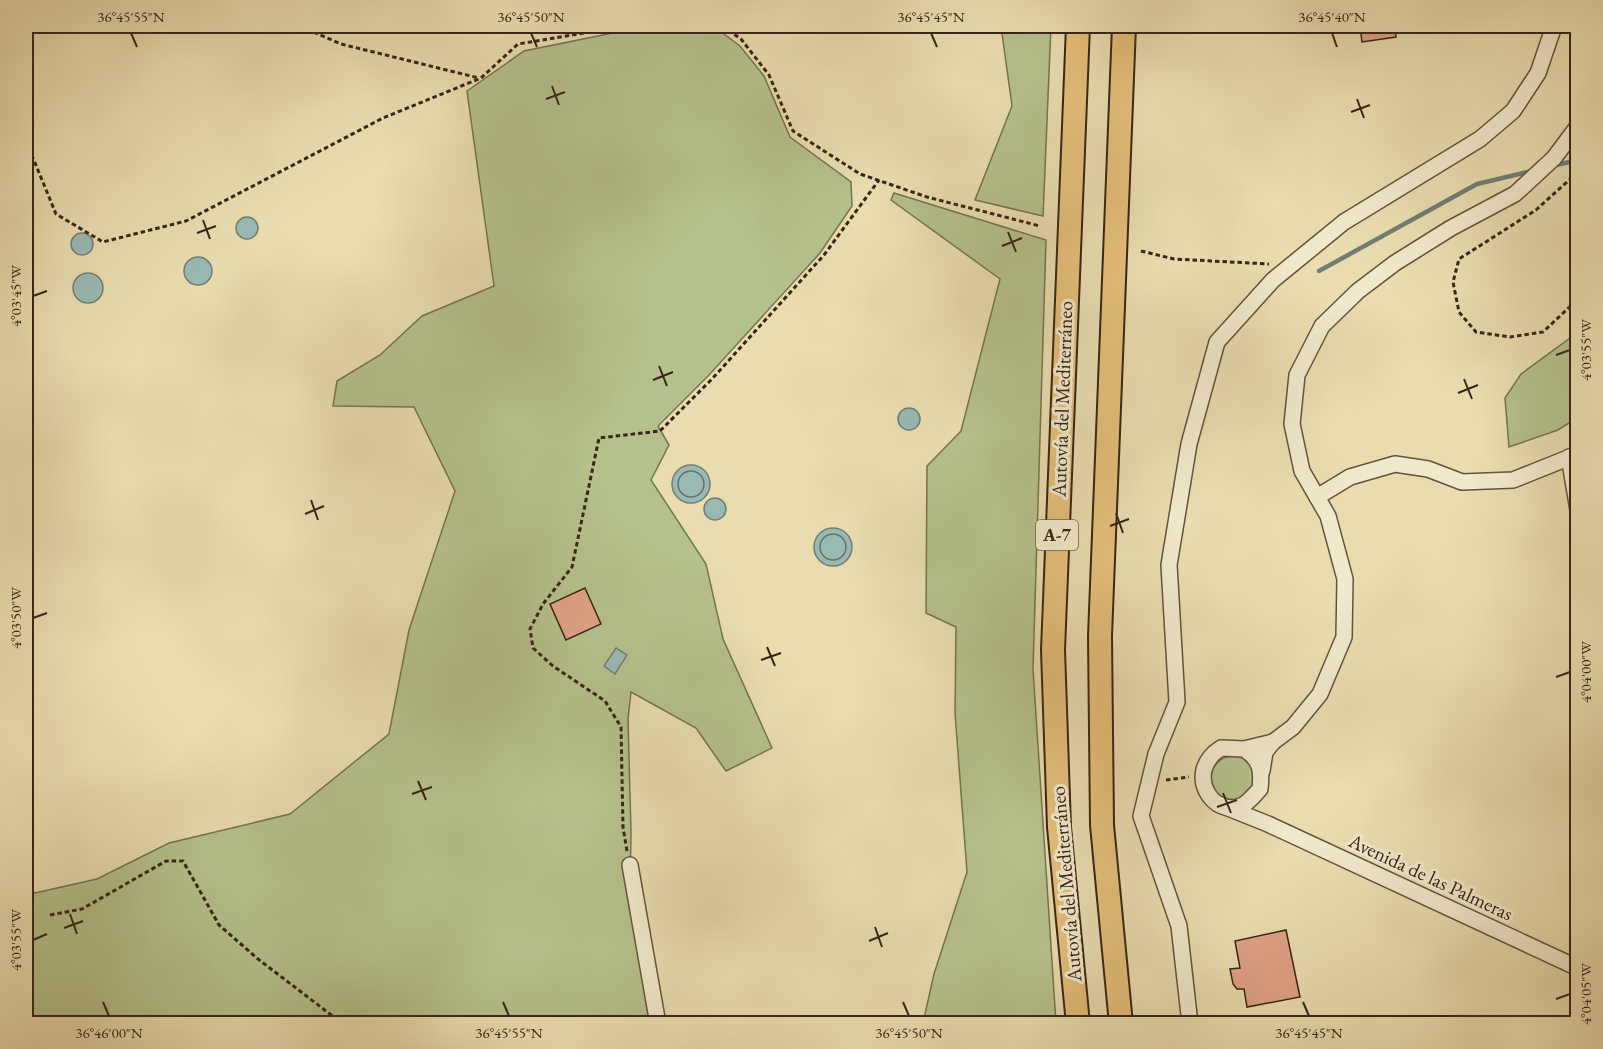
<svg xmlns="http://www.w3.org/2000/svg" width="1603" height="1049" viewBox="0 0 1603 1049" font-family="'EB Garamond',serif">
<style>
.green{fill:#b5c18c;stroke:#767351;stroke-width:1.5}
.water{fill:#99bab4;stroke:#727e75;stroke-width:1.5}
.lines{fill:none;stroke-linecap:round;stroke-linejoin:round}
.shore{stroke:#687065;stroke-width:1.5}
.stream{stroke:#727e75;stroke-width:4.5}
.building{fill:#e0a286;stroke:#372516;stroke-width:1.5}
.minor-casing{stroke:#64533c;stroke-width:18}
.highway-casing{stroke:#372516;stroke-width:26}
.path{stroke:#372516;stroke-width:3;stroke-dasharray:4.5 3;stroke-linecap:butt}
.minor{stroke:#f1e9cc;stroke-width:15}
.highway{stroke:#e4be78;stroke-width:22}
.ticks{fill:none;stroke:#372516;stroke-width:2}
.labels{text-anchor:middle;stroke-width:6;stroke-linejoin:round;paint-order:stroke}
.shield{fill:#f1e9cc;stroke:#6f604d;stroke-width:1.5}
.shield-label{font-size:18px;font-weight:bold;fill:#372516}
.street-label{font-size:20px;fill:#372516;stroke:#f1e9cc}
.neatline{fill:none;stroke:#372516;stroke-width:2}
.ticks-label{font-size:15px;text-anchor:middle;fill:#372516}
</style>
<rect width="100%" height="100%" fill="#e9ddb0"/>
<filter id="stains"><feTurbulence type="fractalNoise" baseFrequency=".00333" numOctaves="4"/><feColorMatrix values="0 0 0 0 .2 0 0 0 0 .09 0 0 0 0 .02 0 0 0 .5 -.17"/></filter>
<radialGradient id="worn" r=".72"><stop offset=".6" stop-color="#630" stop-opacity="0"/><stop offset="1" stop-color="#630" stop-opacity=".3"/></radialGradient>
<!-- green -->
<g class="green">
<polygon points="647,26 713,26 740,46 764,76 790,137 851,182 852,206 820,253 709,375 658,426 669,445 651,480 706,564 723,639 772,748 726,771 696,728 631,692 628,719 631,832 630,898 653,1023 26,1023 26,889 35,893 97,879 169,843 290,814 389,734 409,630 455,491 414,407 333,406 337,381 380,355 422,316 494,286 467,91 524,51"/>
<polygon points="1001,26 1051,26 1043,216 975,200 1012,106"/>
<polygon points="894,193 1046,240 1033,669 1056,1023 923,1023 934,974 967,872 955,713 956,627 926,613 927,466 961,431 1000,279 891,200"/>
<polygon points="1577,333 1577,418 1558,430 1509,447 1505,398 1521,374"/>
<circle cx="1233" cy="778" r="22"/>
</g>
<!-- water -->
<g class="water">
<circle cx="247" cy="228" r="11"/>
<circle cx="82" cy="244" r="11"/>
<circle cx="198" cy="271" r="14"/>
<circle cx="88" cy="288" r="15"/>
<circle cx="909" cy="419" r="11"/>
<circle cx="691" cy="484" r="19"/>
<circle cx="715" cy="509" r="11"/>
<circle cx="833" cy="547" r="19"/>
<polygon points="616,648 627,655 615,674 604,666"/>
</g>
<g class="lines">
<!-- shore -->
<g class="shore">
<circle cx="691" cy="484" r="13"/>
<circle cx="833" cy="547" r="13"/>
</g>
<!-- stream -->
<g class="stream">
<polyline points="1552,166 1578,160"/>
<polyline points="1319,271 1477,184 1532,171"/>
</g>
</g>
<!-- building -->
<g class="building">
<polygon points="1360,26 1395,26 1396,37 1362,42"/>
<polygon points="585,588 601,624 566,640 550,604"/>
<polygon points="1286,930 1300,997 1247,1007 1244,989 1237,989 1233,984 1230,969 1240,968 1235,941"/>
</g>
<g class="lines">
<!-- minor casing -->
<g class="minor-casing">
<g id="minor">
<polyline points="1569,457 1578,510"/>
<polyline points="1317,497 1350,477 1395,464 1428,469 1462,482 1513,480 1578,454"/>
<path d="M 1244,749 C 1261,760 1262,771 1260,789 C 1255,794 1249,802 1243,805 C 1213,820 1183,772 1221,748 L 1244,749 L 1273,742"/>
<polyline points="1262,771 1265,752 1273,742 1293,727 1320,694 1344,637 1345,579 1328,516 1302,471 1292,424 1297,375 1322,326 1358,291 1395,263 1451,228 1515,194 1554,158 1578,126"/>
<polyline points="1218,804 1268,824 1578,968"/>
<polyline points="630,865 658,1024"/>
<polyline points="1190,1024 1179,926 1141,816 1156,754 1177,702 1169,565 1189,444 1217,342 1273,280 1344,222 1480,139 1513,111 1538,73 1554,26"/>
</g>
</g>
<!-- highway casing -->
<g class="highway-casing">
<g id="highway">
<polyline points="1078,26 1053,650 1059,827 1078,1024"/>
<polyline points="1121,1024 1102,825 1100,636 1124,26"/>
</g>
</g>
<!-- path -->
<g class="path">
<polyline points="300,26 341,44 479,78"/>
<polyline points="722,26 741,39 769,75 793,131 860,174 927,197 1040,226"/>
<polyline points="26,141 56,214 103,242 186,221 383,118 481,78 518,44 627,26"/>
<polyline points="1578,172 1536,210 1459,259 1453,282 1459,312 1476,332 1510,337 1543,332 1578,299"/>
<polyline points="1141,251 1174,259 1269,264"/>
<polyline points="1166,780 1189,777"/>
<polyline points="627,851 623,827 621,727 605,701 553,666 533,648 530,629 543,604 572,567 599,438 660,431 712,379 824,255 879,180"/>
<polyline points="50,915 82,909 166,861 183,861 219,925 258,959 343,1024"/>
</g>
<!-- minor -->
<use href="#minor" class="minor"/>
<!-- highway -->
<use href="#highway" class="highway"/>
</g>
<!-- ticks -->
<path class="ticks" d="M 131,33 L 137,47M 531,33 L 537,47M 931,33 L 937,47M 1332,33 L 1337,47M 552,86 L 559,105M 546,99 L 565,92M 1357,99 L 1364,118M 1351,112 L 1370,105M 203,220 L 210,239M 1008,232 L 1016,252M 197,233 L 216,226M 1002,246 L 1022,238M 33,296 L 47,291M 1556,355 L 1570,350M 659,366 L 667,386M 1464,379 L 1472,399M 653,380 L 673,372M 1458,393 L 1478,385M 311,500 L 318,520M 1116,513 L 1123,533M 305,514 L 324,506M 1110,526 L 1129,519M 33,618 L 47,613M 767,647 L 775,666M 761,660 L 781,653M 1556,677 L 1570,672M 418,781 L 426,800M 1223,793 L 1231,813M 412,794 L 432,787M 1217,807 L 1237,800M 70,914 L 77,934M 875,927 L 882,947M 64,928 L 83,921M 33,940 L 47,934M 869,941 L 888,933M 1556,999 L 1570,994M 103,1002 L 109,1016M 503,1002 L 509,1016M 903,1002 L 909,1016M 1303,1002 L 1309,1016"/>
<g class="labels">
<!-- shield labels -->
<rect class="shield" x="1036" y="520" width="42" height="30" rx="4.5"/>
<g class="shield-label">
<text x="1057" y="541">A-7</text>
</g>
<!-- street labels -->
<g class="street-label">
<text transform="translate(1062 399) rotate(-88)" y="7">Autovía del Mediterráneo</text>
<text transform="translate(1431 877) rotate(25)" y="7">Avenida de las Palmeras</text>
<text transform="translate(1066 884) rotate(-95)" y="7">Autovía del Mediterráneo</text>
</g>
</g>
<!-- margin -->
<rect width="1603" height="1049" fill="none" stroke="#e9ddb0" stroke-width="66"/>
<rect x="33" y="33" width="1537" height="983" class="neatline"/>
<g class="ticks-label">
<text x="131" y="22">36°45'55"N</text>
<text x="531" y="22">36°45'50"N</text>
<text x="931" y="22">36°45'45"N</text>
<text x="1332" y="22">36°45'40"N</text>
<text transform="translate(16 296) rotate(-90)" y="5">4°03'45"W</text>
<text transform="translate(1586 350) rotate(-90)" y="5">4°03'55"W</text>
<text transform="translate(16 618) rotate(-90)" y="5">4°03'50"W</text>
<text transform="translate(1586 672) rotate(-90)" y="5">4°04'00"W</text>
<text transform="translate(16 940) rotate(-90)" y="5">4°03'55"W</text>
<text transform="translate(1586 994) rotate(-90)" y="5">4°04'05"W</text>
<text x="109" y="1038">36°46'00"N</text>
<text x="509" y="1038">36°45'55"N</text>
<text x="909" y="1038">36°45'50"N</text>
<text x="1309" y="1038">36°45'45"N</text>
</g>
<rect width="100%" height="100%" filter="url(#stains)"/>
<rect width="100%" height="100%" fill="url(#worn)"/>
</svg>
